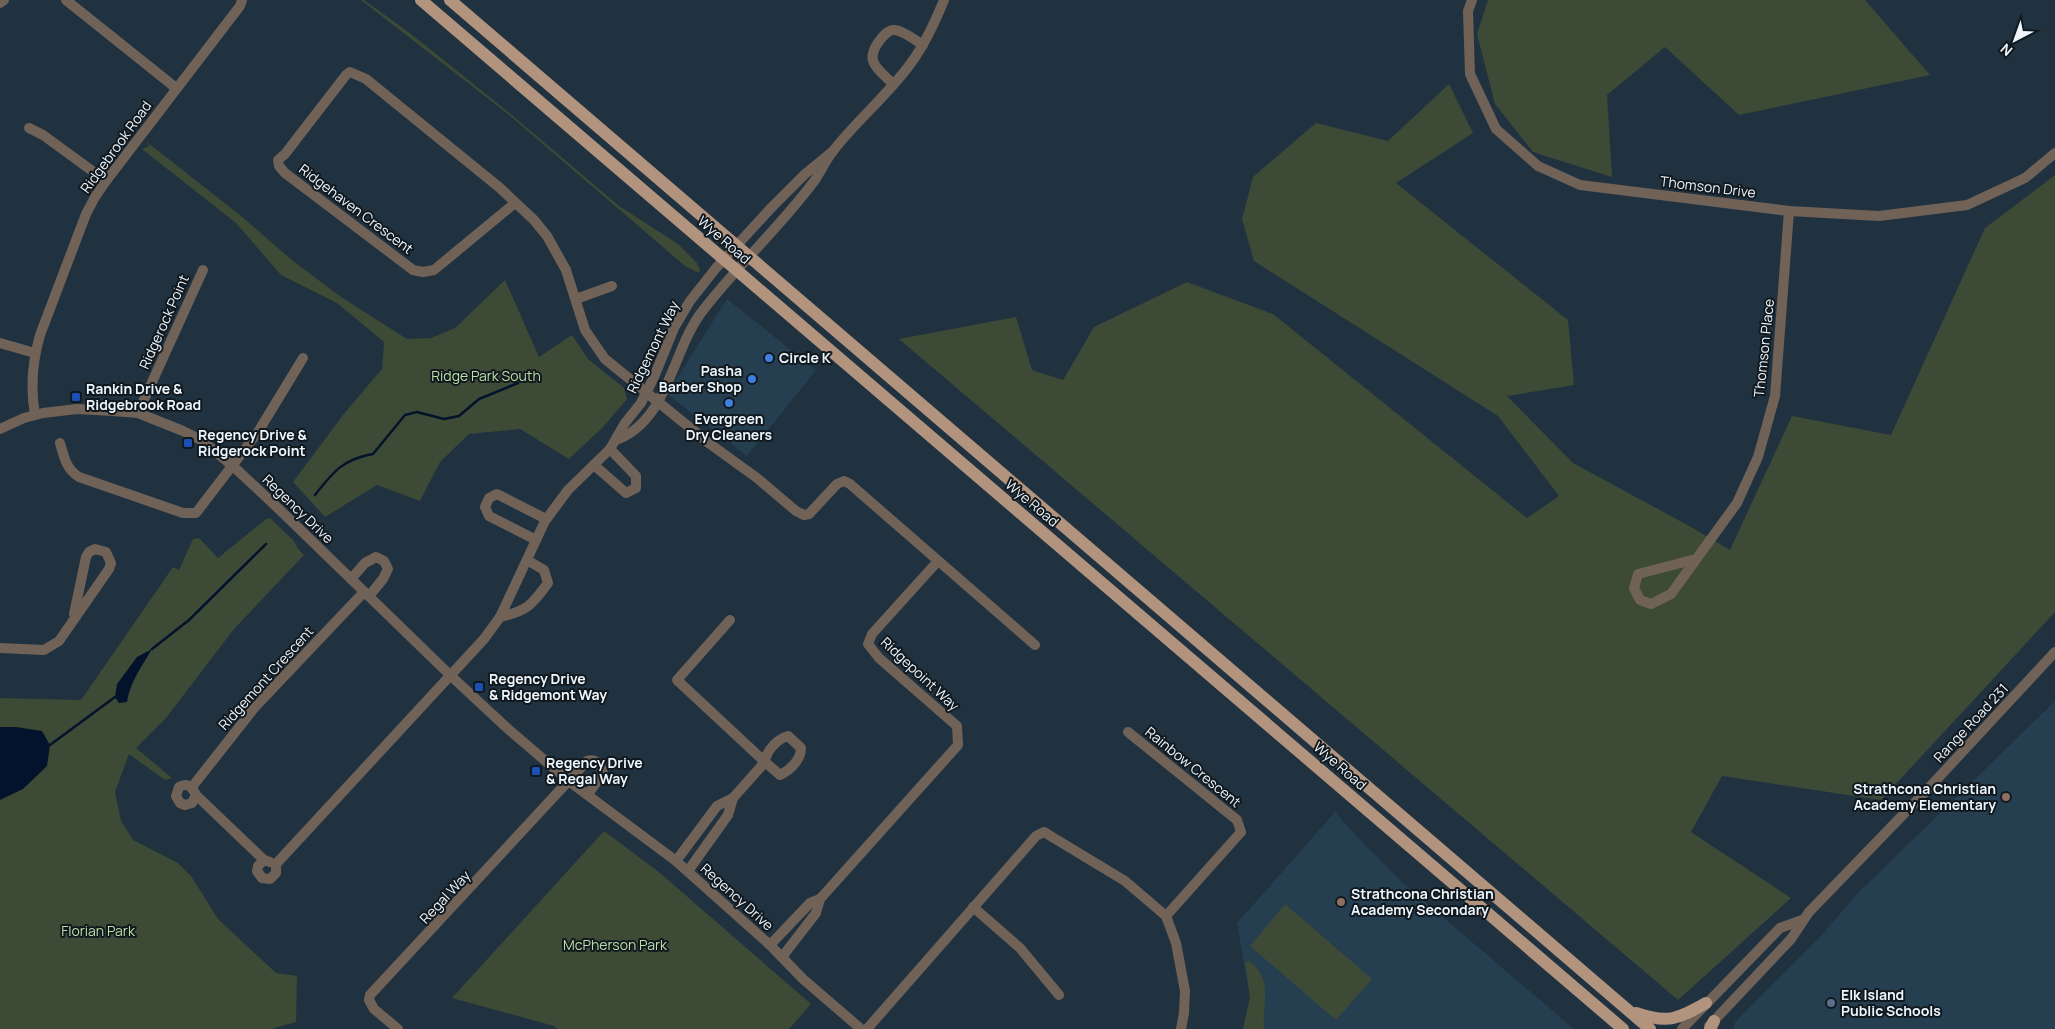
<svg xmlns="http://www.w3.org/2000/svg" width="2055" height="1029" viewBox="0 0 2055 1029" font-family="Manrope,sans-serif">
<style>
.built{fill:#253e50}
.green{fill:#3d4a35}
.water{fill:#04132c}
.lines{fill:none;stroke-linecap:round;stroke-linejoin:round}
.stream{stroke:#04132c;stroke-width:2.5}
.minor{stroke:#716258;stroke-width:10}
.major{stroke:#b1937e;stroke-width:12}
.shop-dot{fill:#3f7fe0;stroke:#11191f;stroke-width:2}
.transit-dot{fill:#1a4fb4;stroke:#11191f;stroke-width:2}
.education-dot{fill:#8d6e63;stroke:#11191f;stroke-width:2}
.service-dot{fill:#5c6f8a;stroke:#11191f;stroke-width:2}
.labels{text-anchor:middle;stroke-width:4;stroke-linejoin:round;paint-order:stroke}
.street-label{font-size:14px;fill:#edf6fd;stroke:#11191f}
.poi-label{font-size:14px;font-weight:bold;fill:#edf6fd;stroke:#11191f;text-anchor:start}
.park-label{font-size:14px;fill:#bcdfa6;stroke:#11191f}
</style>
<rect width="100%" height="100%" fill="#203240"/>
<!-- built -->
<g class="built">
<polygon points="727,299 816,370 747,456 667,394"/>
<polygon points="2055,701 2055,1029 1734,1029 1735,1022 1820,937 1859,892"/>
<polygon points="1336,811 1343,822 1401,881 1574,1029 1243,1029 1250,998 1237,923"/>
</g>
<!-- green -->
<g class="green">
<polygon points="361,0 364,0 411,34 507,111 619,206 678,244 697,263 700,270 699,273 685,266 508,114"/>
<polygon points="1488,0 1865,0 1930,75 1739,115 1665,47 1607,95 1612,177 1533,152 1495,104 1477,34"/>
<polygon points="1449,84 1473,133 1396,183 1568,320 1574,385 1507,396 1573,463 1691,527 1730,550 1792,416 1891,435 1985,228 2055,175 2055,612 1881,800 1722,776 1691,832 1791,898 1678,1000 899,339 1016,317 1032,370 1063,380 1094,327 1187,282 1273,314 1527,518 1559,496 1498,416 1254,261 1242,219 1253,177 1316,123 1388,141"/>
<polygon points="147,142 241,216 293,261 341,297 407,339 431,338 455,328 505,280 539,357 572,335 588,359 624,388 627,399 603,427 569,459 520,429 469,434 440,462 420,501 377,485 325,517 293,482 343,415 382,369 384,342 337,303 281,275 236,223 142,149 149,146"/>
<polygon points="270,518 294,541 298,549 304,555 234,629 166,718 136,748 172,778 165,780 129,754 115,792 121,821 133,840 178,863 191,876 218,919 276,973 297,976 296,1022 271,1029 0,1029 0,698 81,700 173,567 179,570 193,539 199,538 218,558 266,519"/>
<polygon points="604,831 660,873 811,1004 789,1029 558,1029 554,1026 452,998"/>
<polygon points="1285,904 1372,979 1336,1020 1250,946"/>
<path d="M 1249,961 C 1274,979 1262,1003 1264,1029 L 1243,1029 L 1250,998 L 1245,962 Z"/>
</g>
<!-- water -->
<g class="water">
<path d="M 152,649 C 142,666 130,682 127,702 L 119,703 L 115,697 L 117,684 L 137,657 Z"/>
<polygon points="0,727 16,727 42,731 50,745 47,766 23,789 0,800"/>
</g>
<g class="lines">
<!-- stream -->
<g class="stream">
<path d="M 315,495 C 333,472 343,459 373,454 L 405,415 L 417,412 L 444,419 L 459,416 L 479,399 L 518,383"/>
<polyline points="152,649 189,620 266,544"/>
<polyline points="50,745 115,697"/>
</g>
<!-- minor -->
<g class="minor">
<polyline points="66,0 176,88"/>
<polyline points="1472,0 1468,11 1470,74 1496,129 1538,166 1580,185 1789,211 1879,216 1967,205 2025,178 2055,153"/>
<polyline points="0,3 4,0"/>
<path d="M 893,84 C 878,68 863,62 880,40 C 884,35 889,29 895,30 C 904,31 915,40 923,45"/>
<polyline points="29,128 43,135 106,181"/>
<polyline points="515,203 434,270 423,272 413,270 285,173 279,166 278,160 285,154 346,75 350,72 366,79 500,188 534,220 547,236 566,270 585,330 605,359 710,444 757,478 796,511 804,515 809,514 837,484 844,481 850,484 1035,645"/>
<polyline points="576,299 612,286"/>
<polyline points="0,343 35,353"/>
<polyline points="138,413 203,270"/>
<path d="M 35,415 C 30,387 32,363 40,335 L 86,214 L 95,197 L 106,181 L 240,6 L 242,0"/>
<polyline points="0,429 24,418 43,413 77,409 113,411 138,413 183,431 201,440 233,466 282,512 450,675 507,728 570,782 676,861 770,945 803,979 861,1029"/>
<path d="M 616,440 C 669,421 672,348 704,309 C 739,264 781,226 815,180 C 821,171 826,160 833,151 C 857,120 888,95 911,63 C 925,44 935,22 944,0"/>
<path d="M 60,443 C 64,457 66,469 79,477 L 183,513 L 196,513 L 258,432 L 303,358"/>
<polyline points="594,465 626,493 636,488 636,476 610,449"/>
<polyline points="536,540 489,516 485,507 489,498 497,494 546,519"/>
<polyline points="1696,559 1638,574 1634,588 1640,600 1651,604 1671,594 1737,503 1758,457 1775,396 1789,211"/>
<polyline points="351,579 365,563 376,557 384,561 388,569 383,579 369,596"/>
<path d="M 500,617 C 527,611 532,605 548,583 L 544,570 L 527,560"/>
<polyline points="0,648 44,650 59,641 109,569 111,563 106,552 95,549 89,552 86,557 74,614 76,617"/>
<polyline points="1128,732 1237,820 1241,832 1166,916"/>
<polyline points="192,787 255,707 364,592"/>
<path d="M 196,795 L 192,803 L 185,805 L 180,803 L 176,796 L 179,787 C 188,782 192,787 196,795 L 264,860 L 270,862"/>
<polyline points="264,860 258,866 257,871 262,878 270,879 276,873 276,864 484,639 500,617 545,521 568,490 610,449 625,423 641,403 654,377 674,328 690,301 716,268 772,207 805,174 833,151"/>
<path d="M 676,861 L 717,806 L 733,798 L 765,762 C 766,751 777,739 788,736 L 801,748 C 801,760 790,770 780,775 L 765,762 L 677,680 L 730,620"/>
<polyline points="688,871 728,815 733,798"/>
<polyline points="973,907 1020,948 1059,995"/>
<polyline points="770,945 810,903 820,899"/>
<polyline points="782,957 816,913 820,899 958,745 957,726 879,658 868,644 872,634 938,561"/>
<polyline points="1709,1026 1791,939 1809,912 1926,791 2055,652"/>
<path d="M 398,1029 L 374,1009 L 369,1000 L 370,995 L 587,761 C 596,758 601,765 603,773 L 588,794"/>
<polyline points="867,1029 1036,836 1044,832 1125,881 1166,916 1176,943 1185,991 1184,1013 1181,1029"/>
<polyline points="1682,1029 1780,928 1802,920"/>
</g>
<!-- major -->
<g class="major">
<polyline points="421,0 1623,1029"/>
<polyline points="450,0 1650,1029"/>
<path d="M 1636,1013 C 1668,1024 1678,1019 1706,1003"/>
<polyline points="1710,1029 1714,1021"/>
</g>
</g>
<!-- markers -->
<g class="shop-dot">
<circle cx="769" cy="358" r="5"/>
<circle cx="752" cy="379" r="5"/>
<circle cx="729" cy="403" r="5"/>
</g>
<g class="transit-dot">
<rect x="71" y="392" width="10" height="10" rx="2.5"/>
<rect x="183" y="438" width="10" height="10" rx="2.5"/>
<rect x="474" y="682" width="10" height="10" rx="2.5"/>
<rect x="531" y="766" width="10" height="10" rx="2.5"/>
</g>
<g class="education-dot">
<circle cx="2006" cy="797" r="5"/>
<circle cx="1341" cy="902" r="5"/>
</g>
<circle class="service-dot" cx="1831" cy="1003" r="5"/>
<g class="labels">
<!-- street labels -->
<g class="street-label">
<text transform="translate(116 147) rotate(-54)" y="5">Ridgebrook Road</text>
<text transform="translate(1708 187) rotate(7)" y="5">Thomson Drive</text>
<text transform="translate(356 209) rotate(37)" y="5">Ridgehaven Crescent</text>
<text transform="translate(724 240) rotate(41)" y="5">Wye Road</text>
<text transform="translate(164 322) rotate(-66)" y="5">Ridgerock Point</text>
<text transform="translate(653 347) rotate(-64)" y="5">Ridgemont Way</text>
<text transform="translate(1764 348) rotate(-84)" y="5">Thomson Place</text>
<text transform="translate(1032 503) rotate(40)" y="5">Wye Road</text>
<text transform="translate(298 509) rotate(44)" y="5">Regency Drive</text>
<text transform="translate(920 674) rotate(43)" y="5">Ridgepoint Way</text>
<text transform="translate(266 678) rotate(-48)" y="5">Ridgemont Crescent</text>
<text transform="translate(1971 723) rotate(-47)" y="5">Range Road 231</text>
<text transform="translate(1340 766) rotate(41)" y="5">Wye Road</text>
<text transform="translate(1193 767) rotate(39)" y="5">Rainbow Crescent</text>
<text transform="translate(445 897) rotate(-47)" y="5">Regal Way</text>
<text transform="translate(737 897) rotate(42)" y="5">Regency Drive</text>
</g>
<!-- poi labels -->
<g class="poi-label">
<text x="779" y="363">Circle K</text>
<text x="742" y="376" text-anchor="end">Pasha<tspan x="742" dy="16">Barber Shop</tspan></text>
<text x="86" y="394">Rankin Drive &amp;<tspan x="86" dy="16">Ridgebrook Road</tspan></text>
<text x="729" y="424" text-anchor="middle">Evergreen<tspan x="729" dy="16">Dry Cleaners</tspan></text>
<text x="198" y="440">Regency Drive &amp;<tspan x="198" dy="16">Ridgerock Point</tspan></text>
<text x="489" y="684">Regency Drive<tspan x="489" dy="16">&amp; Ridgemont Way</tspan></text>
<text x="546" y="768">Regency Drive<tspan x="546" dy="16">&amp; Regal Way</tspan></text>
<text x="1996" y="794" text-anchor="end">Strathcona Christian<tspan x="1996" dy="16">Academy Elementary</tspan></text>
<text x="1351" y="899">Strathcona Christian<tspan x="1351" dy="16">Academy Secondary</tspan></text>
<text x="1841" y="1000">Elk Island<tspan x="1841" dy="16">Public Schools</tspan></text>
</g>
<!-- park labels -->
<g class="park-label">
<text x="486" y="381">Ridge Park South</text>
<text x="98" y="936">Florian Park</text>
<text x="615" y="950">McPherson Park</text>
</g>
</g>
<!-- north arrow -->
<g transform="translate(2015 40) rotate(221)" stroke="#11191f" stroke-width="4" paint-order="stroke">
<path d="M0-4L9 19L0 12L-9 19Z" fill="#edf6fd"/>
<text y="-8" font-size="14" font-weight="bold" text-anchor="middle" fill="#edf6fd">N</text>
</g>
</svg>
